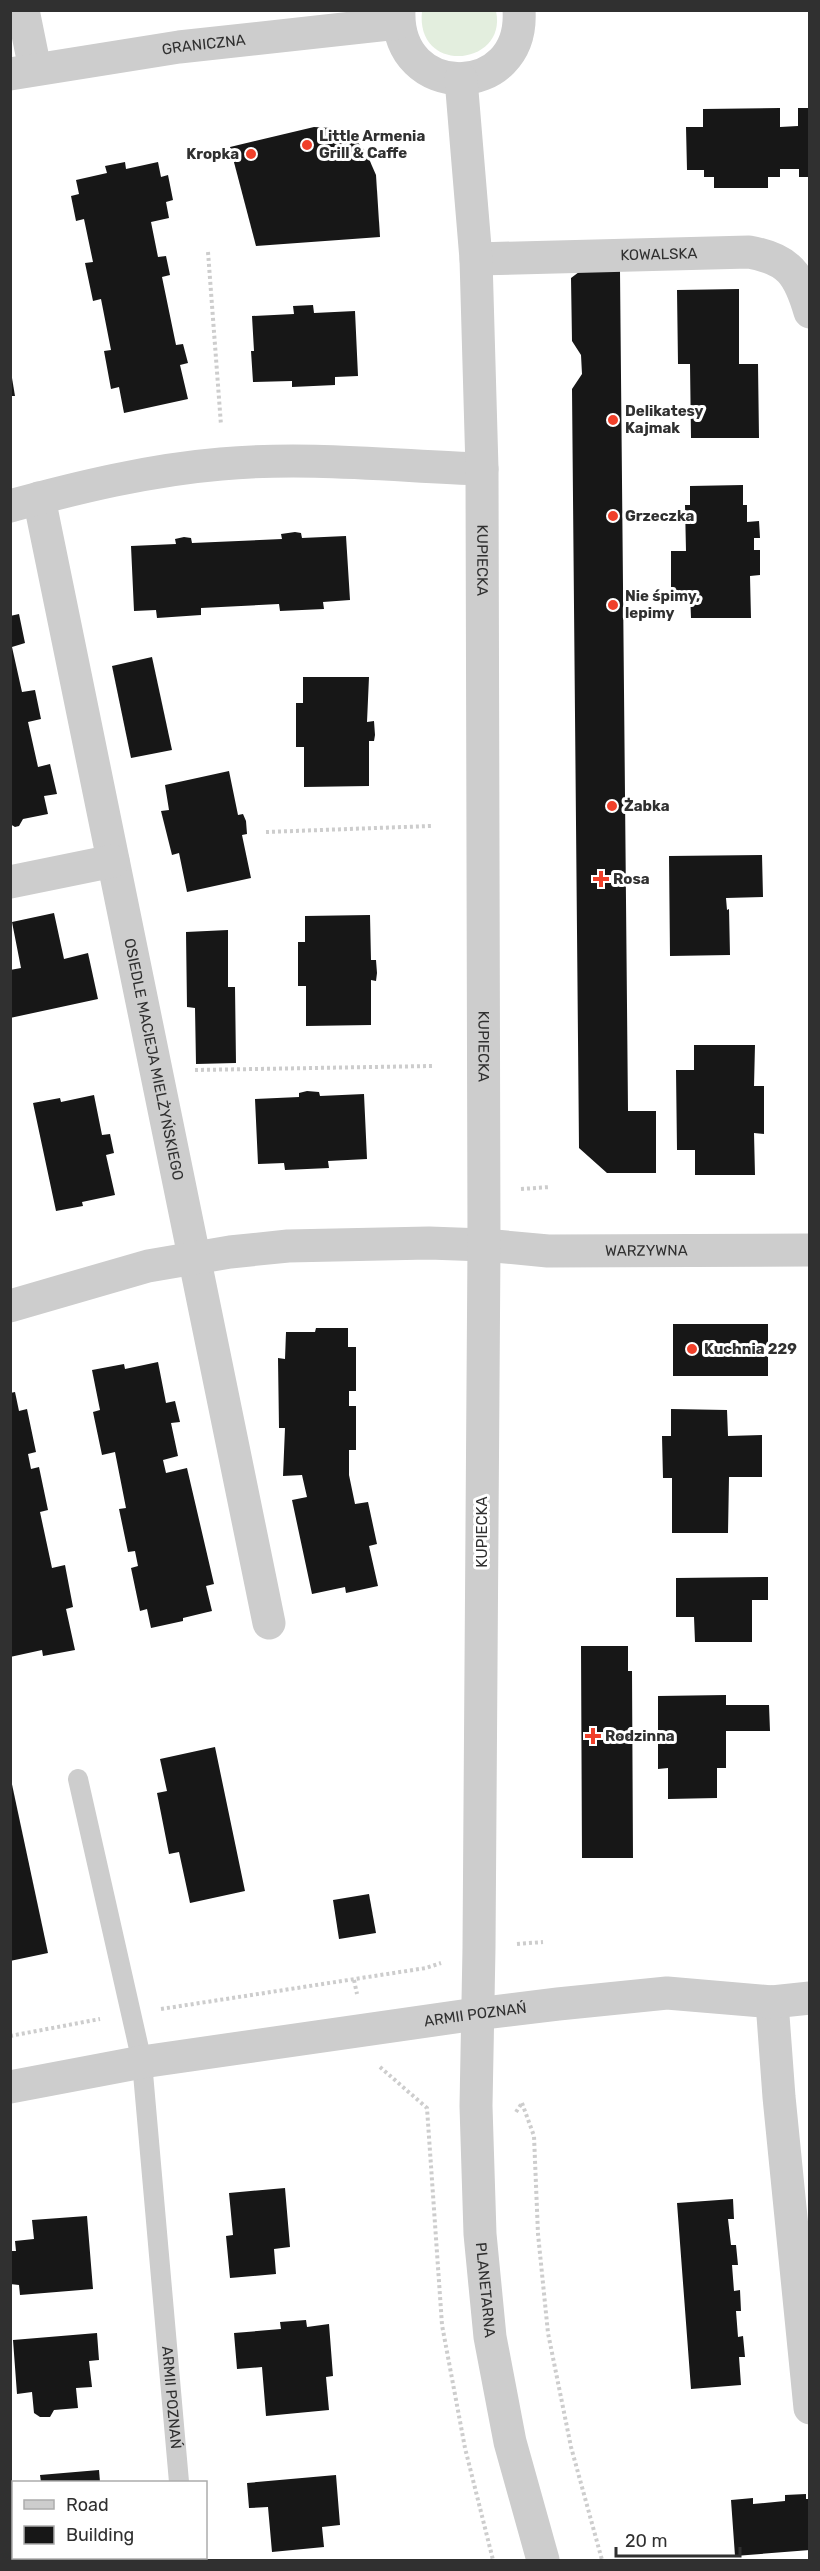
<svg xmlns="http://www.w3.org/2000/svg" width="820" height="2571" viewBox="0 0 820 2571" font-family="Rubik,sans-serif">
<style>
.green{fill:#e3eede}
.building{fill:#171717}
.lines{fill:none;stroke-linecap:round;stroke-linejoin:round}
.path{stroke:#cdcdcd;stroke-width:4;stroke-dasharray:3 3;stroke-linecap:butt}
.service{stroke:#cdcdcd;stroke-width:20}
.minor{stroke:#cdcdcd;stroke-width:33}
.tertiary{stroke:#cdcdcd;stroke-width:33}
.poi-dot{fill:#f0402a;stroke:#fff;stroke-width:2}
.labels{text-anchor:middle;stroke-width:6;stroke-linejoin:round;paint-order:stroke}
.street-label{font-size:15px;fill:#303030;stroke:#fff}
.poi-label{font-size:15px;font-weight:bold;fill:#303030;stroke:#fff;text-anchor:start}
</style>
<rect width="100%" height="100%" fill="#fff"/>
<!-- green -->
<path class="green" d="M 422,11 L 496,11 C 508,66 415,76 422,11 Z"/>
<!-- building -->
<g class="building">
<polygon points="780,108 780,127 798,126 798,108 810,108 810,177 799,177 799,169 780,169 780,177 768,177 768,188 714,188 714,177 704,177 704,170 687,170 686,127 703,127 703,109"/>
<polygon points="314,127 332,128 354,138 366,152 376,175 380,237 256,246 230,147"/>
<polygon points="125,162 126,169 158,162 161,177 168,175 173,200 166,202 169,218 151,222 158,257 166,256 170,275 162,277 176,345 183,344 188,363 180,365 188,399 124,413 119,387 111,389 104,351 111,350 101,299 93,301 85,263 93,262 84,219 76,221 71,196 79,194 76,180 107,173 105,166"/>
<polygon points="620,271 628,1111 656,1111 656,1173 607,1173 579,1148 572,389 582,374 581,355 572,341 571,278 579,272"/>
<polygon points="739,289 739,364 758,364 759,438 691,438 690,364 678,364 677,290"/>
<polygon points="313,305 314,313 355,311 358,376 335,377 335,385 292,387 292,381 253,382 251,351 254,351 252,316 294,314 293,306"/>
<polygon points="12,378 15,396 10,396 10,379"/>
<polygon points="743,485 743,505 747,505 747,522 759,521 760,538 754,538 754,550 760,550 760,575 750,576 751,618 691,618 690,592 671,593 671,551 686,551 685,505 690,505 690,486"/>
<polygon points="295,532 301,533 302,538 346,536 350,600 323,602 324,609 280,611 279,604 201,608 201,615 157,618 156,610 134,611 131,546 176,544 175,539 184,537 191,538 192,543 282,539 281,534"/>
<polygon points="19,614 25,643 12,647 22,692 35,690 41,719 28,722 38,767 50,764 57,794 44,796 48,814 23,819 19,826 15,827 10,824 10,616"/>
<polygon points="152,657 172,750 131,758 112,666"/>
<polygon points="303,677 369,677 367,722 374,721 375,735 374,741 369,741 369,786 304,787 304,747 296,747 296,703 303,703"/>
<polygon points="229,771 238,815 243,814 246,821 247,834 242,835 251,878 187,892 179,853 172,855 161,811 169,810 165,785"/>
<polygon points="762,855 763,897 726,898 727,910 729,909 730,955 670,956 669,856"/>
<polygon points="54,913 64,959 88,953 98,999 10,1018 10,970 21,968 12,922"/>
<polygon points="370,915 371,960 376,960 377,973 376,981 371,980 371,1025 306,1026 306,986 298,986 298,942 305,942 305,916"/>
<polygon points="228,930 228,987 235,987 236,1063 196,1064 195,1008 187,1007 186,932"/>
<polygon points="694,1045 755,1045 754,1086 764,1086 764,1134 754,1133 755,1175 695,1175 695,1150 677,1150 676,1070 694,1070"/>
<polygon points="307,1091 319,1092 320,1096 364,1094 367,1159 328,1161 329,1168 285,1170 284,1163 258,1164 255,1099 299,1097 299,1093"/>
<polygon points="94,1095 102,1135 110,1134 114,1153 106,1155 115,1195 82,1202 83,1206 56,1211 33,1103 60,1098 61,1102"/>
<rect x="673" y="1324" width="95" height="52"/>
<polygon points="316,1328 348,1328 348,1347 356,1347 356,1391 349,1391 349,1406 356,1406 356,1450 349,1450 349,1475 355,1504 368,1502 377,1544 369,1546 378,1586 346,1593 345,1587 312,1594 292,1500 307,1497 302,1475 283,1476 285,1428 279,1428 278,1358 285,1359 286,1332 315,1332"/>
<polygon points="158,1362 166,1403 175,1401 180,1422 171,1423 178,1456 163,1460 166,1473 187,1468 214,1584 206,1586 212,1611 183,1618 183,1621 151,1628 147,1609 140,1611 131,1568 138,1566 135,1551 128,1552 119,1509 126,1508 115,1452 102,1455 93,1412 100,1410 92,1370 124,1364 125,1369"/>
<polygon points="15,1392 19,1411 27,1409 36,1452 28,1454 31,1469 39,1467 48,1510 40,1512 52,1568 65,1565 73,1607 66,1609 75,1650 43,1656 42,1650 10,1657 10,1393"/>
<polygon points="671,1409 727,1410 728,1436 762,1435 762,1477 729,1477 728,1533 672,1533 672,1478 663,1478 662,1436 671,1436"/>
<polygon points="768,1577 768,1600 752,1600 752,1642 695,1642 694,1617 676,1617 676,1578"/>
<polygon points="581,1646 628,1646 628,1671 632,1671 633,1858 582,1858"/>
<polygon points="726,1695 726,1705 769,1705 770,1731 726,1731 726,1768 717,1768 717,1798 668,1799 668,1768 658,1769 658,1696"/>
<polygon points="215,1747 245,1891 190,1903 179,1852 169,1854 157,1793 167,1791 160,1759"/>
<polygon points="10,1775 48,1953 10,1961"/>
<polygon points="369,1894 376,1933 339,1939 333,1900"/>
<polygon points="285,2188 290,2247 274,2249 276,2274 230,2278 226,2236 233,2235 229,2193"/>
<polygon points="733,2199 734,2219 728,2219 731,2245 736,2245 738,2265 732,2265 734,2291 740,2290 741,2311 736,2311 738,2337 743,2336 745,2357 739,2357 741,2385 691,2389 677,2203"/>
<polygon points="87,2216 93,2289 20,2295 19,2285 10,2284 10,2251 16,2251 15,2241 34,2239 32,2220"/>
<polygon points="306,2320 307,2327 329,2324 333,2376 326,2377 329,2410 266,2416 262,2367 237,2369 234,2333 281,2329 280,2322"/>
<polygon points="97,2333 99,2360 89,2361 92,2387 76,2388 78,2408 54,2410 50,2417 40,2417 34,2413 32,2392 17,2394 13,2340"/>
<polygon points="99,2470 100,2482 41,2482 40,2475"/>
<polygon points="336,2475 340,2525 322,2527 324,2547 272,2552 268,2507 249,2508 247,2483"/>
<polygon points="806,2494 806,2499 810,2499 810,2550 735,2556 731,2500 753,2498 753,2504 785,2501 785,2495"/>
</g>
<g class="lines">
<!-- path -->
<g class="path">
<polyline points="208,252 221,425"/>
<polyline points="266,832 431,826"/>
<polyline points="195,1070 432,1066"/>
<polyline points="521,1189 550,1187"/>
<polyline points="517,1944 543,1942"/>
<polyline points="354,1980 357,1994"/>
<polyline points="161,2009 426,1968 441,1963"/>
<polyline points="10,2036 100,2019"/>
<polyline points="380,2067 427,2108 442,2325 465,2448 493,2560"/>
<polyline points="522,2103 534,2136 538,2234 548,2333 571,2447 602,2560"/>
<polyline points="516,2112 522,2103"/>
</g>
<!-- service -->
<g class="service">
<path id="s1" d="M 78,1779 L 142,2062 L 179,2482"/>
<polyline points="186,2558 186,2560"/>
</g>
<!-- minor -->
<g class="minor">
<polyline points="23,10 35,69"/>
<path id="s2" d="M 476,259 L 749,252 C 789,259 799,274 810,312"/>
<path id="s3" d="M 39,498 L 269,1623"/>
<path d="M 10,506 C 79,487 150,470 221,464 C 307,456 396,466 482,469"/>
<polyline points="10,882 113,861"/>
<path id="s4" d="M 10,1306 L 148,1266 L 230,1252 L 288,1246 L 429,1243 L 484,1245 L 548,1251 L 810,1250"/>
<polyline points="772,2002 779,2097 810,2408"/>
<path id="s5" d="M 10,2087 L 142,2062 L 476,2014 L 558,2004 L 667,1993 L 772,2002 L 810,1998"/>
</g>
<!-- tertiary -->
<g class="tertiary">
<path d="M 399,10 C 395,102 525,101 519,10"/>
<path id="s6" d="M 10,74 L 179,47 L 398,23"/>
<path id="s7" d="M 461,79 L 476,259 L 482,469 L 484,1245 L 479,1948 L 476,2106 L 480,2234 L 490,2337 L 510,2442 L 543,2560"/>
</g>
</g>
<!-- markers -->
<g class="poi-dot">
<circle cx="307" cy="145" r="6"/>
<circle cx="251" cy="154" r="6"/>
<circle cx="613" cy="420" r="6"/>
<circle cx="613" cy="516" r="6"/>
<circle cx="613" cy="605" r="6"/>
<circle cx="612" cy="806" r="6"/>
<path d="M598 870h6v6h6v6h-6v6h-6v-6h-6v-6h6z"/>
<circle cx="692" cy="1349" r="6"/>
<path d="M590 1727h6v6h6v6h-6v6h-6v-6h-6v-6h6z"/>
</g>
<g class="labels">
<!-- street labels -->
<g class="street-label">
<text dy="5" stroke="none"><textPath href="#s6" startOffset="196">GRANICZNA</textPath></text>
<text dy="5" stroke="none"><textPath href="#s2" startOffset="183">KOWALSKA</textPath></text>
<text dy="5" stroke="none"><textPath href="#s7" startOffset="482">KUPIECKA</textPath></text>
<text dy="5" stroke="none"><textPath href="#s7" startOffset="968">KUPIECKA</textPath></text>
<text dy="5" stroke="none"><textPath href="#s3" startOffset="573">OSIEDLE MACIEJA MIELŻYŃSKIEGO</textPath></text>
<text dy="5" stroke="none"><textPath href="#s4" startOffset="644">WARZYWNA</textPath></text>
<text transform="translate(482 1532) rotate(-90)" y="5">KUPIECKA</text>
<text dy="5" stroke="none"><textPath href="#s5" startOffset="471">ARMII POZNAŃ</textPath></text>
<text dy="5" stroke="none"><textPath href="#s7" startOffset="2212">PLANETARNA</textPath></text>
<text dy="5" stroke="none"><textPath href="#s1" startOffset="627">ARMII POZNAŃ</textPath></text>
</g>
<!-- poi labels -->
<g class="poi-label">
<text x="319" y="141">Little Armenia<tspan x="319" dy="17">Grill &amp; Caffe</tspan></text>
<text x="239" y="159" text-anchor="end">Kropka</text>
<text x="625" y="416">Delikatesy<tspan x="625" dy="17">Kajmak</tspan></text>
<text x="625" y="521">Grzeczka</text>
<text x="625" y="601">Nie śpimy,<tspan x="625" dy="17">lepimy</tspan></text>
<text x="624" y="811">Żabka</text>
<text x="613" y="884">Rosa</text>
<text x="704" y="1354">Kuchnia 229</text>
<text x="605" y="1741">Rodzinna</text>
</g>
</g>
<!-- border -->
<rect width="820" height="2571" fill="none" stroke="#303030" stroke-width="24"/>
<!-- legend -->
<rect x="12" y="2481" width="195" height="78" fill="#ffffff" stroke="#acacac" stroke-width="1.5"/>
<rect x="24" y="2500" width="30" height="9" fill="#cdcdcd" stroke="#acacac" stroke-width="1.5"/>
<text x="66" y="2511" font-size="18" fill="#303030">Road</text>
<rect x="24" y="2526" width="30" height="18" fill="#171717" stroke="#acacac" stroke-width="1.5"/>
<text x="66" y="2541" font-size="18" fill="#303030">Building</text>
<!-- scale -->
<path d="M616 2547v9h124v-9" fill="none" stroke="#303030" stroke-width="3"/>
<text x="625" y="2547" font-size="18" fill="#303030" stroke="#ffffff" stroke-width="4.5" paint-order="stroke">20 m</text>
</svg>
